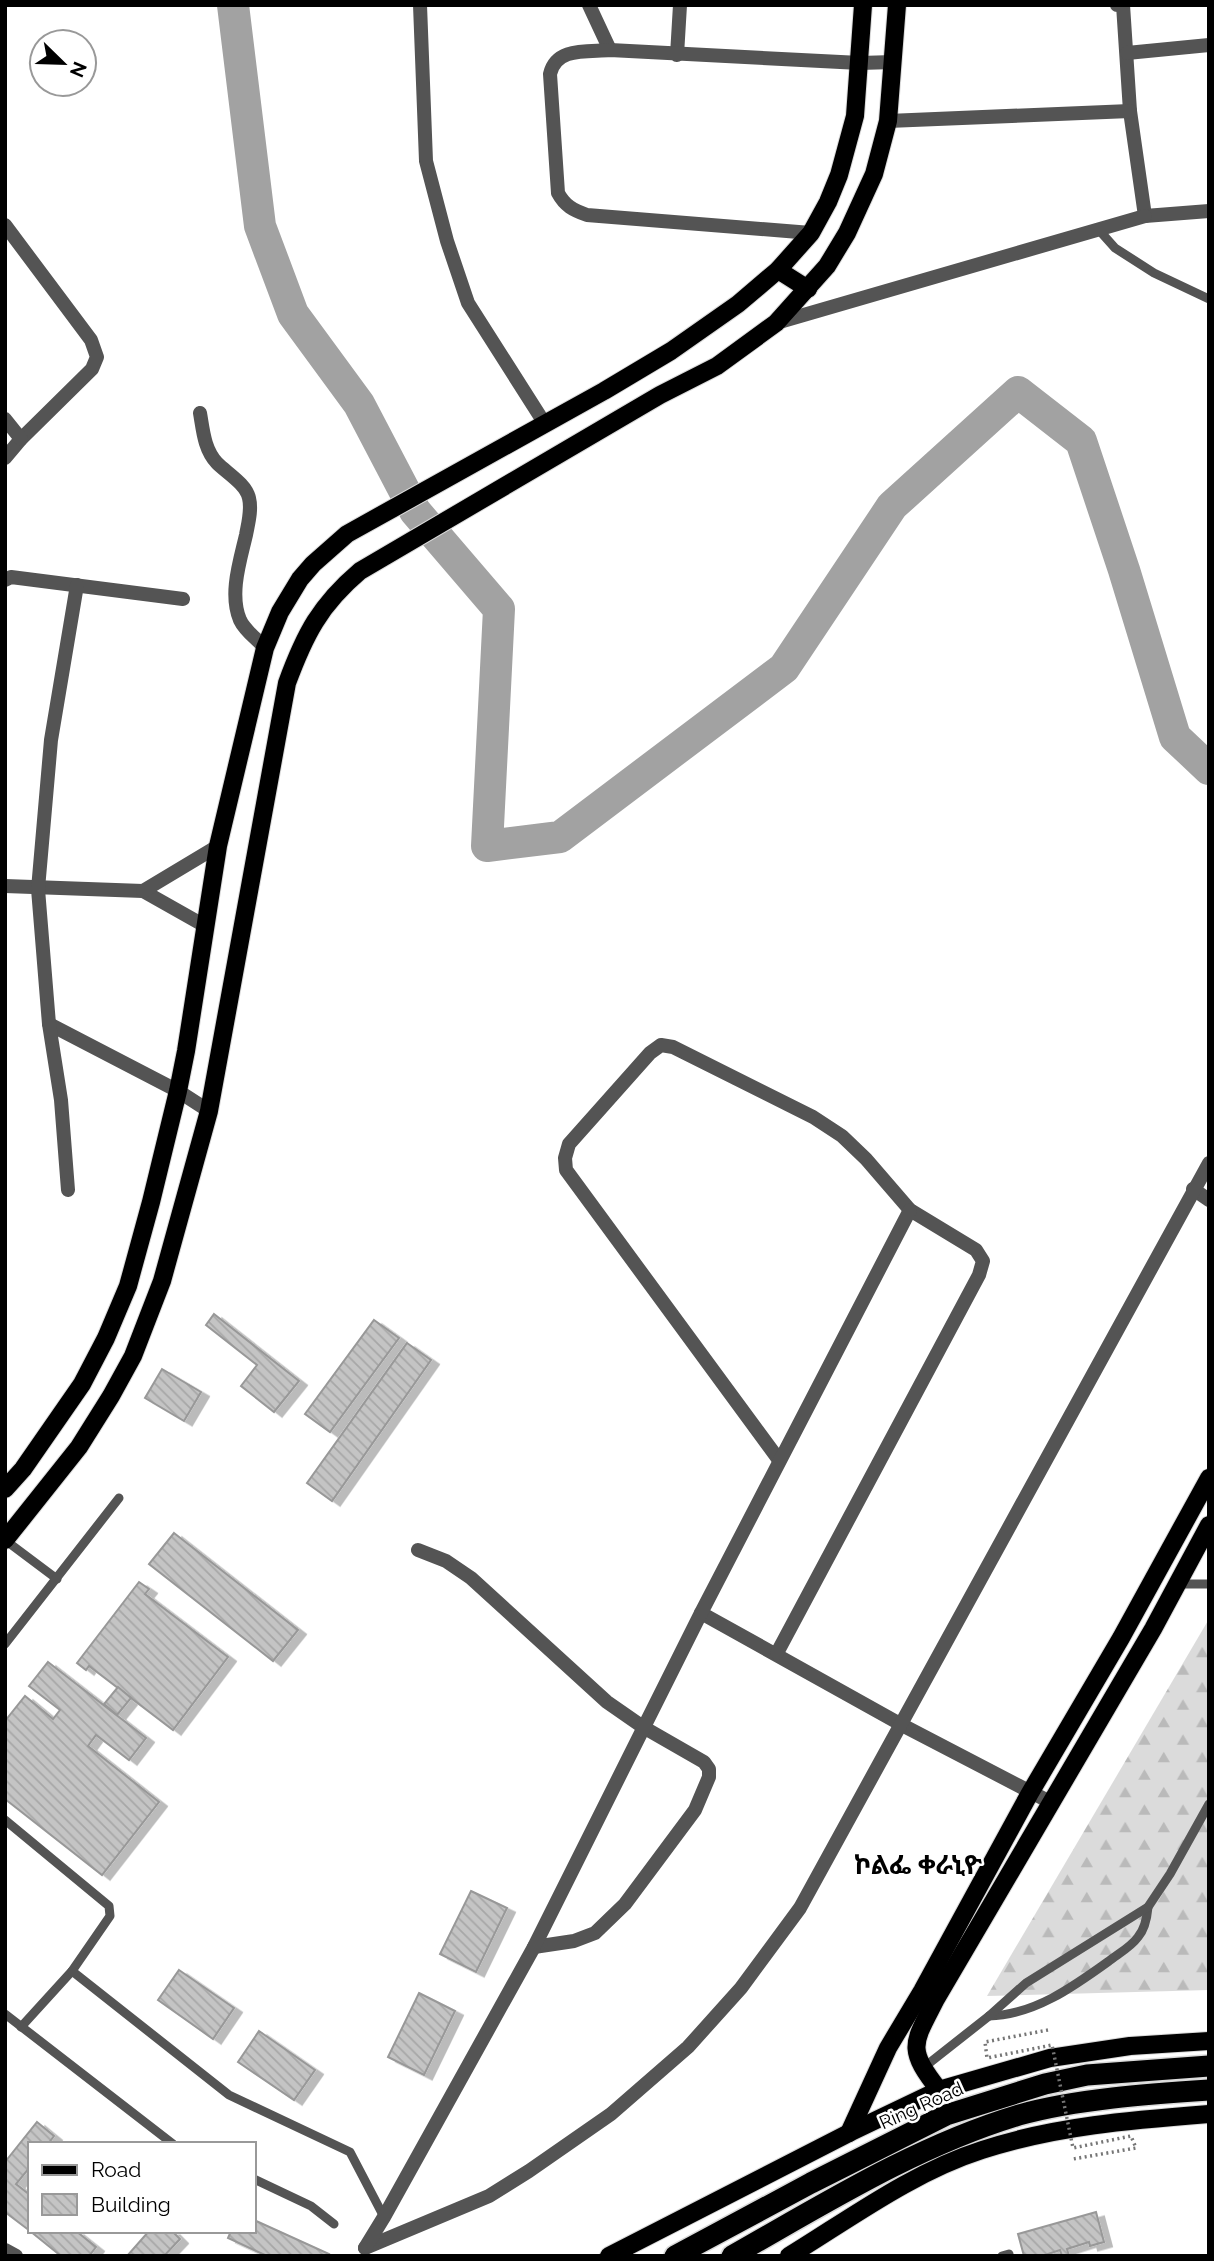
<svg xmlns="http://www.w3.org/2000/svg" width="1214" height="2261" viewBox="0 0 1214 2261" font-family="Raleway,'Noto Sans Ethiopic',sans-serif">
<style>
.forest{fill:url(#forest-firs)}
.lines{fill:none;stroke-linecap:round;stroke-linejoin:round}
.river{stroke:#a2a2a2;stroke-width:32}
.building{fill:url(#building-back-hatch);stroke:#989898;stroke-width:2;filter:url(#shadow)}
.primary-casing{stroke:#dbdbdb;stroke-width:20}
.highway-casing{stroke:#dbdbdb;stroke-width:24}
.lane{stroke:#545454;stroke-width:9}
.street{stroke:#545454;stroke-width:14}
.primary{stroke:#000;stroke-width:18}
.highway{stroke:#000;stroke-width:21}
.path-bridge{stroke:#767676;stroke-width:3.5;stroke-dasharray:2 3.5;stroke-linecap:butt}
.labels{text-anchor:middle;stroke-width:5;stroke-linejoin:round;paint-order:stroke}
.street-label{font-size:19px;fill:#000;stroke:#fff}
.district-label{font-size:26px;font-weight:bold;fill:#000;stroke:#fff}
</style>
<defs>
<pattern id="forest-firs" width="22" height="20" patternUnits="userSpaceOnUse" patternTransform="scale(1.75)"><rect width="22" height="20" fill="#dbdbdb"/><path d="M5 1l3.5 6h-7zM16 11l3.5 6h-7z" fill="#bababa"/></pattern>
<pattern id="building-back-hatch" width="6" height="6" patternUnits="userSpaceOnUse" patternTransform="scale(1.75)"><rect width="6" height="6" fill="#c4c4c4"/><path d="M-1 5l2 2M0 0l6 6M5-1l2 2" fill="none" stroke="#a7a7a7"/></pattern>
<filter id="shadow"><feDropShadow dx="8" dy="4.5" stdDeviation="0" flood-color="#0004"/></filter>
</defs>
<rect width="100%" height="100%" fill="#fff"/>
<!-- forest -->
<polygon class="forest" points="1209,1619 1209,1990 987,1996"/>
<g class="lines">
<!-- river -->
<polyline class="river" points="233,5 260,226 293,314 359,404 415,511 499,609 487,846 560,837 784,668 892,506 1018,392 1081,441 1124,570 1175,737 1209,769"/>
</g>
<!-- building -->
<g class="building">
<polygon points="214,1314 299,1381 274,1412 241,1386 257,1365 206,1325"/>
<polygon points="374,1320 399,1338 330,1432 305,1414"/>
<polygon points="407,1343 431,1360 332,1501 307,1483"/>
<polygon points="162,1369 201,1392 184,1421 145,1398"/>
<polygon points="174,1533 298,1630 273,1661 149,1564"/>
<polygon points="139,1582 149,1589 145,1594 228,1657 173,1730 89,1666 86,1670 77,1663"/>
<polygon points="48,1662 146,1738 129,1760 96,1735 88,1746 159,1802 102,1875 5,1799 5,1721 25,1696 53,1719 60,1710 29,1686"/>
<polygon points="118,1687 131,1698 117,1715 104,1704"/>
<polygon points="471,1891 507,1908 476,1972 440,1954"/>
<polygon points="179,1970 234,2008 213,2039 158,2000"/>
<polygon points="419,1993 455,2011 424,2075 388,2057"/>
<polygon points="259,2031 315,2070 294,2100 238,2062"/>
<polygon points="37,2122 54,2136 48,2144 30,2144 30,2167 16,2184 30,2195 30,2231 5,2212 5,2162"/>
<polygon points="1096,2212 1104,2242 1090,2246 1089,2242 1067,2249 1069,2256 1062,2256 1060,2250 1042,2256 1024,2256 1018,2234"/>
<polygon points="254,2220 329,2254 328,2256 267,2256 228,2238 231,2231 254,2231"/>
<polygon points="30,2231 76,2231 96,2247 89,2256 61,2256"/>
<polygon points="149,2231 172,2231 180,2239 164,2256 127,2256"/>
</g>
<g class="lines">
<!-- primary casing -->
<g class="primary-casing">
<g id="primary">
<polyline points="778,270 808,289"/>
<polyline points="5,1489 23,1469 82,1384 106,1338 128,1286 151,1202 178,1091 186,1051 218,846 265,648 280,612 300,579 313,564 347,534 604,391 671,351 738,304 778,270 811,233 828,202 839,175 855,116 863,5"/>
<path d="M 5,1540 L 79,1447 L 111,1396 L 133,1356 L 162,1281 L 209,1111 L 287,683 C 305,634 320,605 360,571 L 660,395 L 717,366 L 776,323 L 827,266 L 847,233 L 874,174 L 888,121 L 897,5"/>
<path d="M 939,2090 C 906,2048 913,2044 936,1999 L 1153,1629 L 1209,1525"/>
<polyline points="849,2133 888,2048 922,1991 1030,1793 1121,1638 1209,1478"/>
<polyline points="609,2256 849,2133 939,2090 1050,2058 1130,2046 1209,2041"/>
<path d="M 789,2256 C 851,2218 913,2172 982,2150 C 1055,2126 1132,2120 1209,2114"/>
</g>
</g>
<!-- highway casing -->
<g class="highway-casing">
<g id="highway">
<polyline points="675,2256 811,2183 946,2115 1045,2084 1087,2075 1209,2066"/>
<path d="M 732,2256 C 824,2204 916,2146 1019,2115 C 1076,2099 1149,2094 1209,2090"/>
</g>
</g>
<!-- lane -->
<g class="lane">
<polyline points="1098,229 1115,248 1154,273 1209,299"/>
<polyline points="5,1540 57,1579"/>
<polyline points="1177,1584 1209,1584"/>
<polyline points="5,1644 119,1498"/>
<polyline points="5,1820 109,1906 110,1916 72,1971 21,2027"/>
<polyline points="72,1971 229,2095 350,2152 384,2217"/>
<polyline points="5,2014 173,2144"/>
<path d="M 989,2016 C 1034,2015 1073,1987 1109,1961 C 1118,1954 1131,1947 1138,1937 C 1145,1929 1147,1918 1148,1907"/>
<polyline points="923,2068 989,2016 1026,1983 1148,1907 1170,1874 1209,1804"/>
<polyline points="254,2179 311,2206 334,2224"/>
<polyline points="1002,2256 1009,2254"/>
</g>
<!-- street -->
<g class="street">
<polyline points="420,5 426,161 447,241 468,303 545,424"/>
<polyline points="589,5 610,50"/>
<polyline points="1117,5 1123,5 1130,111 1145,216 1209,211"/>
<polyline points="1127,53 1209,45"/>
<polyline points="677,55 680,5"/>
<polyline points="888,121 1130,111"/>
<polyline points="5,225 91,340 97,357 92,369 21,439 5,458"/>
<path d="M 811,233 L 587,215 C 573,210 565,206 558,193 L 550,74 C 556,47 587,52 610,50 L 860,63 L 893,62"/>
<polyline points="776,323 1145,216"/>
<path d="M 200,413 C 203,430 204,449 217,463 C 227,473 246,484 249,498 C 252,510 248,524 246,535 C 240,561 229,594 240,620 C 245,631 257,639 265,648"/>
<polyline points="5,419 21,439"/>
<polyline points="5,580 11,577 183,599"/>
<polyline points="5,886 143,891 205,926"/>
<polyline points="143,891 218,846"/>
<polyline points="49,1024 178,1091 209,1111"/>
<polyline points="1193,1189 1209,1200"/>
<polyline points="68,1190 61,1100 49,1024 38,889 51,740 77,585"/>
<polyline points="418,1550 446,1561 471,1578 607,1702 643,1727 704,1762 709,1769 709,1777 695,1810 625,1904 595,1933 574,1941 534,1947"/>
<polyline points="701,1613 902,1725 1052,1803"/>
<polyline points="777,1653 979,1275 983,1261 976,1250 910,1210 866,1159 842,1136 813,1117 673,1047 661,1045 650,1053 569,1144 565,1158 566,1170 779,1460"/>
<polyline points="365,2248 489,2196 529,2171 611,2114 688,2047 741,1988 800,1908 1209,1163"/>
<polyline points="365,2248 384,2217 534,1947 701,1613 910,1210"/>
<polyline points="5,2250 16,2256"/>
</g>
<!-- primary -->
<use href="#primary" class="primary"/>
<!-- highway -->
<use href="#highway" class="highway"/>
<!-- path-bridge -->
<polyline class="path-bridge" points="1048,2030 985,2042 987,2058 1052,2045 1073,2148 1131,2136 1136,2148 1073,2159"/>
</g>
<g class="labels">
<!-- street labels -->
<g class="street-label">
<text transform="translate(921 2105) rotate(-24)" y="7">Ring Road</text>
</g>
<!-- district labels -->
<g class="district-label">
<text x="918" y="1874">ኮልፌ ቀራኒዮ</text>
</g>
</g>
<!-- border -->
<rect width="1214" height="2261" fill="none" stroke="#000000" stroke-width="14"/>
<!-- legend -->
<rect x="28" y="2142" width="228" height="91" fill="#ffffff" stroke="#999999" stroke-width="2"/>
<rect x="42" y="2165" width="35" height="10" fill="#000000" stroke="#999999" stroke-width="2"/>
<text x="91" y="2177" font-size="21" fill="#000000">Road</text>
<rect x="42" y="2194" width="35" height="21" fill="url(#building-back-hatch)" stroke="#999999" stroke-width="2"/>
<text x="91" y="2212" font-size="21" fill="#000000">Building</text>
<!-- north arrow -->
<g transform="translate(63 63) rotate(113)"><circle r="33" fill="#ffffff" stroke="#999999" stroke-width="2"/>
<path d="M0-5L12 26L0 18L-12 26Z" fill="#000000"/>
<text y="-10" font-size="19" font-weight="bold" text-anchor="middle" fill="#000000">N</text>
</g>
</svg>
